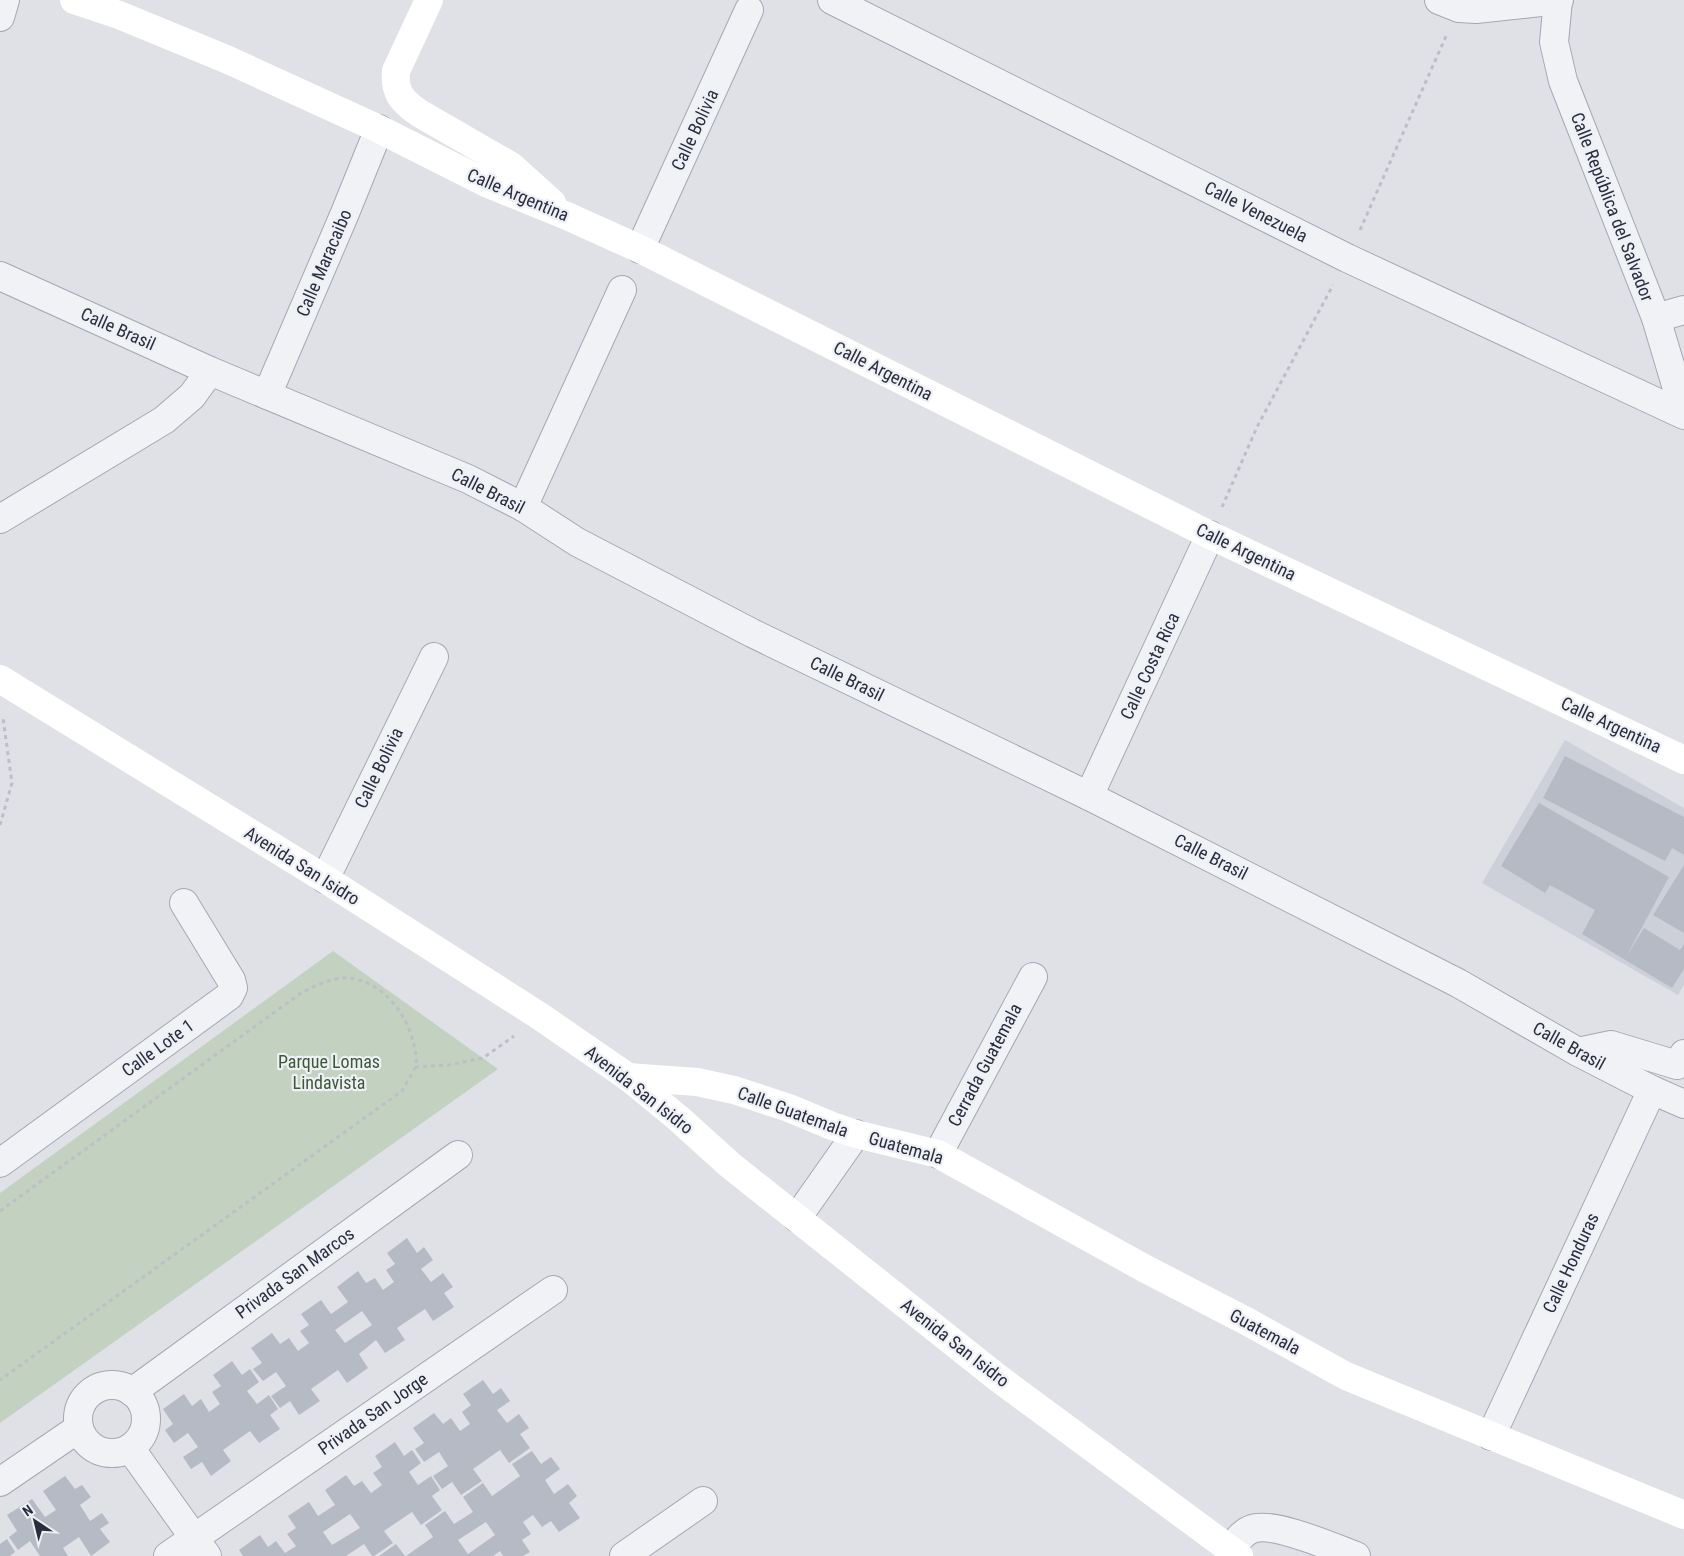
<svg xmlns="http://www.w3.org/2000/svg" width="1684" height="1556" viewBox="0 0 1684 1556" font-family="'Roboto Condensed',sans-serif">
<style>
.built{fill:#cdd0d9}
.green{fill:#c3d1c0}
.building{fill:#b6bac4;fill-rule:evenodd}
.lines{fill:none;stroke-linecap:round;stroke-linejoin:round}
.street-casing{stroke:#a4a8b1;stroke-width:30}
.path{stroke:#bdbfc6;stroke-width:3;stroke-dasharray:4 4;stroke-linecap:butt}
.street{stroke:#f1f2f6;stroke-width:28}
.secondary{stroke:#fff;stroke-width:28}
.labels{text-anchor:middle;stroke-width:4.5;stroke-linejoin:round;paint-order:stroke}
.street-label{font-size:18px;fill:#282e3e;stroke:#eef0f5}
.park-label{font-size:18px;fill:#3a5936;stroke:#eef0f5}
</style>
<rect width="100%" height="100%" fill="#dfe1e7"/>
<!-- built -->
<polygon class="built" points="1565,740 1684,808 1684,984 1678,995 1482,883"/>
<!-- green -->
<polygon class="green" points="333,951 498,1069 0,1423 0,1193"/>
<!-- building -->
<g class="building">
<polygon points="1565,756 1684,817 1684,855 1672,848 1665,861 1543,798"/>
<polygon points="1539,803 1669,877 1626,957 1644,928 1680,950 1684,944 1684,969 1672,988 1582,934 1595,910 1550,885 1545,893 1501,866"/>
<polygon points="1684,865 1684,933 1653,915"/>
<path d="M 407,1238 L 417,1253 L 424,1247 L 433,1260 L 421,1269 L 431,1282 L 443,1273 L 453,1287 L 444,1293 L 454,1307 L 433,1321 L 425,1309 L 397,1328 L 405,1340 L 385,1353 L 376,1340 L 359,1354 L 368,1368 L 347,1383 L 338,1370 L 311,1389 L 320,1401 L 299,1415 L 290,1401 L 280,1408 L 271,1396 L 286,1386 L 276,1372 L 263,1381 L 253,1369 L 262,1363 L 251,1348 L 272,1333 L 280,1344 L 289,1338 L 298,1351 L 309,1343 L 300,1331 L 309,1325 L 301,1314 L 321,1300 L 331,1314 L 348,1302 L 337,1287 L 358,1271 L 366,1283 L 375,1278 L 383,1290 L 394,1282 L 386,1270 L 395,1264 L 387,1253 ZM 362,1311 L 372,1325 L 345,1343 L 335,1330 Z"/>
<polygon points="232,1361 242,1375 250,1369 259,1382 247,1391 257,1404 269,1395 278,1409 270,1415 280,1429 259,1443 250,1431 223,1450 231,1461 211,1476 202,1462 191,1469 183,1457 198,1447 188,1433 174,1443 165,1430 173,1424 163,1409 184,1394 192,1406 201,1399 209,1412 220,1404 212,1392 221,1386 213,1375"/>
<polygon points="483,1380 493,1394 501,1388 510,1401 497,1410 507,1423 519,1414 529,1428 520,1434 530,1448 509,1463 500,1450 473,1469 482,1481 461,1495 452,1482 442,1489 433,1476 448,1466 439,1452 424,1462 415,1449 424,1443 413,1428 434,1413 443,1424 451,1418 460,1431 470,1424 462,1412 471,1405 463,1394"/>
<path d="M 395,1442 L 404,1456 L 412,1450 L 421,1463 L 409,1472 L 418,1485 L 431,1476 L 440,1490 L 432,1496 L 442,1510 L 421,1525 L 412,1512 L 384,1531 L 393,1543 L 374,1556 L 372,1556 L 364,1544 L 346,1556 L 243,1556 L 239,1550 L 260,1535 L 268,1547 L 276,1541 L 285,1553 L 296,1546 L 287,1534 L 296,1528 L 288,1516 L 309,1502 L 318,1516 L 335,1505 L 325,1490 L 346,1475 L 354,1486 L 362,1481 L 371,1493 L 382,1485 L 373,1473 L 382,1467 L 375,1456 ZM 350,1514 L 360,1528 L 332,1545 L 323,1532 Z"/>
<path d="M 532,1451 L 541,1464 L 551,1457 L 560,1469 L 545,1480 L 554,1494 L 568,1484 L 577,1496 L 569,1503 L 580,1518 L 559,1532 L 551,1521 L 542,1527 L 533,1515 L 523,1522 L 531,1534 L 522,1540 L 530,1552 L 523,1556 L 503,1556 L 500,1551 L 493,1556 L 406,1556 L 433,1537 L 425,1525 L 445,1511 L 454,1524 L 473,1512 L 463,1497 L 483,1483 L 492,1496 L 520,1476 L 512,1464 ZM 486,1522 L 495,1535 L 468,1554 L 458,1540 Z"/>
<polygon points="65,1476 75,1489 82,1485 91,1497 80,1505 90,1521 102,1513 109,1523 100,1529 110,1542 91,1556 79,1537 63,1548 68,1556 40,1556 30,1541 18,1550 9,1537 17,1531 7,1515 32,1499 45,1517 56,1510 43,1491"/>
<polygon points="7,1539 15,1552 10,1556 0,1556 0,1544"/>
<polygon points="396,1544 405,1556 379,1556"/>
</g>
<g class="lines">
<!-- street casing -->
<g class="street-casing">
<g id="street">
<polyline points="832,0 1347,258 1684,415"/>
<polyline points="1439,0 1459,8 1476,9 1559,0"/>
<polyline points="1558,0 1554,42 1563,81 1656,318 1684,412"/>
<polyline points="0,17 5,0"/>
<polyline points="640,249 749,10"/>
<polyline points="0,276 210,371 468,479 523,507 577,542 752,633 1089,796 1458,983 1578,1052 1652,1090 1684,1104"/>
<polyline points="1656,318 1684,310"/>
<polyline points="267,395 345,213 379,129"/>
<polyline points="523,507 622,290"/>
<polyline points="0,519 164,420 192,396 210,371"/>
<polyline points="1089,796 1210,535"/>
<polyline points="325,879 434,657"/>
<polyline points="1578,1052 1611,1045 1677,1065 1684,1054"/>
<polyline points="938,1154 1033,977"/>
<polyline points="0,1163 229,996 233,988 231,980 184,903"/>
<polyline points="797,1218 856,1134"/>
<circle cx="112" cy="1419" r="34"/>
<polyline points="132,1392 458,1155"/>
<polyline points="1491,1436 1652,1090"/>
<polyline points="130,1448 207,1556"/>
<polyline points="0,1482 79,1428"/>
<path d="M 1230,1549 C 1236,1542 1243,1532 1252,1529 C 1273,1521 1334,1548 1356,1556"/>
<polyline points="168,1556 553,1290"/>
<polyline points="624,1556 703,1501"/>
</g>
</g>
<!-- path -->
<g class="path">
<polyline points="1360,230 1447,34"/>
<polyline points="1222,507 1257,427 1333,285"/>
<polyline points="0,825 12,783 3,718"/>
<polyline points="415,1067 448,1065 483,1058 514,1036"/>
<path d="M 0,1211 L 301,993 C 315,986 332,977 348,978 C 381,981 405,1011 413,1041 C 415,1049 418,1059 415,1067 C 412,1075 406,1083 402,1091 L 0,1380"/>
</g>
<!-- street -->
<use href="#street" class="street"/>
<!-- secondary -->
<g class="secondary">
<polyline points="74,0 119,15 226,59 379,129 486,183 567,216 640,249 1210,535 1684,760"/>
<path d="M 429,0 L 396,71 C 394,93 402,101 419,113 L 511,166 L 552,203"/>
<polyline points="0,679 325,879 538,1015 628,1077 678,1118 730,1165 998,1378 1239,1556"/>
<polyline points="628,1077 697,1082 734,1090 789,1108 832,1126 856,1134 938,1154 1142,1267 1248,1322 1346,1376 1684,1515"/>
</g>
</g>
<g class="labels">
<!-- street labels -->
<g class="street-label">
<text transform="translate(695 130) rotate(-65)" y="6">Calle Bolivia</text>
<text transform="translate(518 195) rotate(23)" y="6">Calle Argentina</text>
<text transform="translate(1612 207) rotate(69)" y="6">Calle República del Salvador</text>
<text transform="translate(1256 212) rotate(27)" y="6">Calle Venezuela</text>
<text transform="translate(324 263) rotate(-67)" y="6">Calle Maracaibo</text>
<text transform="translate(118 329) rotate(24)" y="6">Calle Brasil</text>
<text transform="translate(883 371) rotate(27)" y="6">Calle Argentina</text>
<text transform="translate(488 491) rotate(27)" y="6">Calle Brasil</text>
<text transform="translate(1246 552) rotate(26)" y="6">Calle Argentina</text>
<text transform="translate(1150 666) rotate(-65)" y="6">Calle Costa Rica</text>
<text transform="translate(847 679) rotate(26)" y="6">Calle Brasil</text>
<text transform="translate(1611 725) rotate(25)" y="6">Calle Argentina</text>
<text transform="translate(379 768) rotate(-64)" y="6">Calle Bolivia</text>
<text transform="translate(1211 857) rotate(27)" y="6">Calle Brasil</text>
<text transform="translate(302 866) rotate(32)" y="6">Avenida San Isidro</text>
<text transform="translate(1569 1046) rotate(29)" y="6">Calle Brasil</text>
<text transform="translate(158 1048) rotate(-36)" y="6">Calle Lote 1</text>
<text transform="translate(985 1065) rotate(-62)" y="6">Cerrada Guatemala</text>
<text transform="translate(639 1090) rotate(38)" y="6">Avenida San Isidro</text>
<text transform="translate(793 1112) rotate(20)" y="6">Calle Guatemala</text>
<text transform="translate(906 1148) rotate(16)" y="6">Guatemala</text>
<text transform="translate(1571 1263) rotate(-65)" y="6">Calle Honduras</text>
<text transform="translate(295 1273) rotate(-36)" y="6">Privada San Marcos</text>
<text transform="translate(1265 1332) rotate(28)" y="6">Guatemala</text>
<text transform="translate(955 1343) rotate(38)" y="6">Avenida San Isidro</text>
<text transform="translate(373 1414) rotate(-35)" y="6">Privada San Jorge</text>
</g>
<!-- park labels -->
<g class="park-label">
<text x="329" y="1068">Parque Lomas<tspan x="329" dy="21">Lindavista</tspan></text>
</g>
</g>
<!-- north arrow -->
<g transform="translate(35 1521) rotate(325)" stroke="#eef0f5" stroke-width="4" paint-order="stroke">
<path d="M0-4L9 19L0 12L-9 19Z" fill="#282e3e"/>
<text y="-8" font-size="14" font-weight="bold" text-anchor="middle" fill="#282e3e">N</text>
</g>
</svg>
